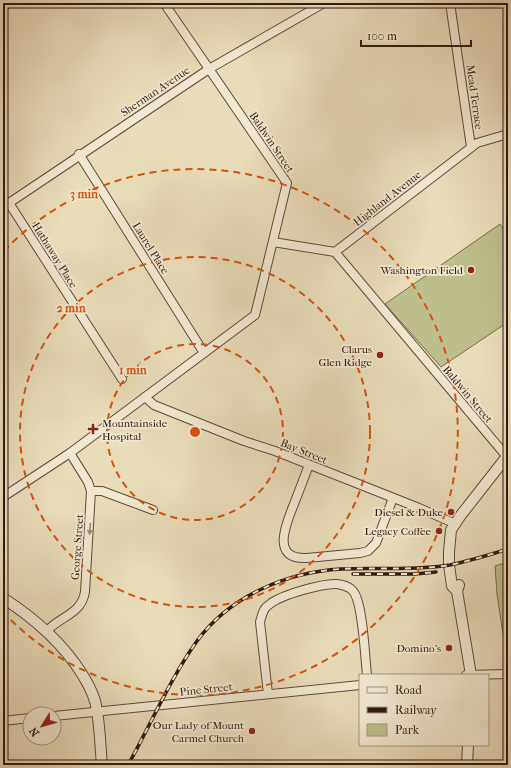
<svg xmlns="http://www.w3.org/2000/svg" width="511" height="768" viewBox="0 0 511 768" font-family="'IM FELL French Canon',serif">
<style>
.green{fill:#bdbe8b;stroke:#776c4e}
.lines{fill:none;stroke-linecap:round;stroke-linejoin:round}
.stream{stroke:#717976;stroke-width:2}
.minor-casing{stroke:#5f4a3a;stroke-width:10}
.tertiary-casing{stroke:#5f4a3a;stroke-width:12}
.minor{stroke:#f1e8d2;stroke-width:8}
.tertiary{stroke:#f1e8d2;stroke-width:10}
.rail-casing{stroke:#311910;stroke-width:3.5}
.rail{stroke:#f1e8d2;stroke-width:2;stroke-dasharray:6;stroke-linecap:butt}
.oneway{fill:#9b8b7b}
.ring{fill:none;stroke:#d6530c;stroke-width:2;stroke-dasharray:7 5}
.poi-dot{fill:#8f2418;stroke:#f1e8d2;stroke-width:1.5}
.labels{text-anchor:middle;stroke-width:3.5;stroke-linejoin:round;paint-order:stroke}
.street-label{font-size:11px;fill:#311910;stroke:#f1e8d2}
.poi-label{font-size:11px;fill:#311910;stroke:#f1e8d2;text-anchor:end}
.centre{fill:#d6530c;stroke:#f1e8d2;stroke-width:2}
.ring-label{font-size:12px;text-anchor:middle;font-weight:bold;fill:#d6530c;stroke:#f1e8d2;stroke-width:3.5;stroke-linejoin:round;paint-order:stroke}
</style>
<rect width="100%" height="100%" fill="#e9dcb9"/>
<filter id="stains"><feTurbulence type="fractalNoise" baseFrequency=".005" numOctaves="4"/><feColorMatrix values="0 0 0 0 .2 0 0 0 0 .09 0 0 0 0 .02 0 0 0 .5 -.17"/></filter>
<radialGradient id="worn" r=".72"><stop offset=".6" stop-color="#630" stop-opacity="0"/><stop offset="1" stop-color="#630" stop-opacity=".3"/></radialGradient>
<!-- green -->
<g class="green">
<polygon points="500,224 508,236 508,322 441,367 385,304"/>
<polygon points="508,562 508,661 507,661 497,594 495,566"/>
</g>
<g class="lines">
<!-- stream -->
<polyline class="stream" points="507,565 508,580"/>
<!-- minor casing -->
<g class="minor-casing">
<g id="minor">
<polyline points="450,3 471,147"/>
<polyline points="79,154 204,353"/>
<polyline points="9,203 122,379"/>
<polyline points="3,207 209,69 324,3"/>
<polyline points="273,242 335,252 477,143 508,134"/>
<polyline points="335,252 507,457"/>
<polyline points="145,397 154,405 244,441 275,451 419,508 456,524"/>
<path d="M 309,465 C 304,478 299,491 294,504 C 286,524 270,560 307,558 L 360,553 L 368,551 L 376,543 L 393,498"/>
<polyline points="91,491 102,491 153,510"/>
<polyline points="3,497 70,453 255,315 287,183 164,3"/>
<path d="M 47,631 C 60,616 81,615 85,592 L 91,491 L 88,482 L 70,453"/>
<polyline points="466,675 508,674"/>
<path d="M 268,694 L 260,622 C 262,615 263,608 270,604 C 281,595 323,583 337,584 C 343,585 349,586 353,591 C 363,602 365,658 367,675"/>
<polyline points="54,716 360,685"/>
<polyline points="3,721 30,718"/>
</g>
</g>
<!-- tertiary casing -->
<g class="tertiary-casing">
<g id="tertiary">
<polyline points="3,6 7,3"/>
<polyline points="459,585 457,591 471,675"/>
<polyline points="457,591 452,586 449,565 449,552 451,530 461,515 508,455"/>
<path d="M 3,598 C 34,618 62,642 82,674 C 87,682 92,691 95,701 C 100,721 100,744 102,765"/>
<polyline points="467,765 468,745"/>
</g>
</g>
<!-- minor -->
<use href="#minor" class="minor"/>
<!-- tertiary -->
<use href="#tertiary" class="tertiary"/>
<!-- rail casing -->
<g class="rail-casing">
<g id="rail">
<polyline points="353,574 415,574 436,572"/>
<path d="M 128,765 C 151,724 170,679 197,641 C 230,596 287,572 341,569 C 377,567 414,571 450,565 C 469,561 489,555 508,549"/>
</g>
</g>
<!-- rail -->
<use href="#rail" class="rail"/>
</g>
<!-- one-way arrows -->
<defs><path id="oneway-solid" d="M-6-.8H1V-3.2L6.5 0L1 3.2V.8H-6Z"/></defs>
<use class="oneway" href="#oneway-solid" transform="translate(90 529) rotate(94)"/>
<!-- distance rings -->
<g class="ring">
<circle cx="195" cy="432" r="88"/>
<circle cx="195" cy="432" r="175"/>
<path d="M4 251A263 263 0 1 1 4 613"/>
</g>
<!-- markers -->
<g class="poi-dot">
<circle cx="471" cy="270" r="4"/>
<circle cx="380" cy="355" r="4"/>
<path d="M91 423h4v4h4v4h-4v4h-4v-4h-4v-4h4z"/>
<circle cx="451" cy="512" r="4"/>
<circle cx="439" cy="531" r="4"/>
<circle cx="449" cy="648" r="4"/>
<circle cx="252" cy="731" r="4"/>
</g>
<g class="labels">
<!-- street labels -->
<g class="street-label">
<text transform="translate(155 91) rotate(-34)" y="4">Sherman Avenue</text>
<text transform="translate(475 97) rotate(82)" y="4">Mead Terrace</text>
<text transform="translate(272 142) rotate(56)" y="4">Baldwin Street</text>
<text transform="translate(387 198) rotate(-38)" y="4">Highland Avenue</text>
<text transform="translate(151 248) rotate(58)" y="4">Laurel Place</text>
<text transform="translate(55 255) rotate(58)" y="4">Hathaway Place</text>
<text transform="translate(468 394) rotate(50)" y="4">Baldwin Street</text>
<text transform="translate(304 451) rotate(22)" y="4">Bay Street</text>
<text transform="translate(77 547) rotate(-86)" y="4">George Street</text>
<text transform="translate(206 689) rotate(-6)" y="4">Pine Street</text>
</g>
<!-- poi labels -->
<g class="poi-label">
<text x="463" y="274">Washington Field</text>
<text x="372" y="353">Clarus<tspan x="372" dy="13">Glen Ridge</tspan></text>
<text x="102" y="427" text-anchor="start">Mountainside<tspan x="102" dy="13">Hospital</tspan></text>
<text x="443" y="516">Diesel &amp; Duke</text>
<text x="431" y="535">Legacy Coffee</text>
<text x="441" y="652">Domino's</text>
<text x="244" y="729">Our Lady of Mount<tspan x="244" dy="13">Carmel Church</tspan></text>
</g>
</g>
<circle cx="195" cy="432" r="6" class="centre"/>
<g class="ring-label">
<text x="84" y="198">3 min</text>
<text x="71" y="312">2 min</text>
<text x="133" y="374">1 min</text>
</g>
<!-- margin -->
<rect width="511" height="768" fill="none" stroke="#e9dcb9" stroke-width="16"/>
<rect x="4" y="4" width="503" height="760" fill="none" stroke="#311910" stroke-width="2"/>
<rect x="8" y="8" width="495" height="752" fill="none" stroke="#311910"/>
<!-- legend -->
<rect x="359" y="674" width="130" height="72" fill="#f1e8d2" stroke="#a49584"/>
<rect x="367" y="687" width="20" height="6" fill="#f1e8d2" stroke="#a49584"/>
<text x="395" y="694" font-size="12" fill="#311910">Road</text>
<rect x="367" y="707" width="20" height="6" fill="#311910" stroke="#a49584"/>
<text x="395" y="714" font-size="12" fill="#311910">Railway</text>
<rect x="367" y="724" width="20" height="12" fill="#bdbe8b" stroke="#a49584"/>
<text x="395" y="734" font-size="12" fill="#311910">Park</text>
<!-- north arrow -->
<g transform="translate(42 726) rotate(233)"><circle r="19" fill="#f1e8d2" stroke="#a49584"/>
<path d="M0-3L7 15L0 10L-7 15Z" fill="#8f2418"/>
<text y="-6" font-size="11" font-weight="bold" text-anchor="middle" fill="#311910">N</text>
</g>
<!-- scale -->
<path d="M361 40v6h110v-6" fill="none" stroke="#311910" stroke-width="2"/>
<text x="367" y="40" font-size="12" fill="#311910" stroke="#f1e8d2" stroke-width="3" paint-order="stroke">100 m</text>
<rect width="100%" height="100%" filter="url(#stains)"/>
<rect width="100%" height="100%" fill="url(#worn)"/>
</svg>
